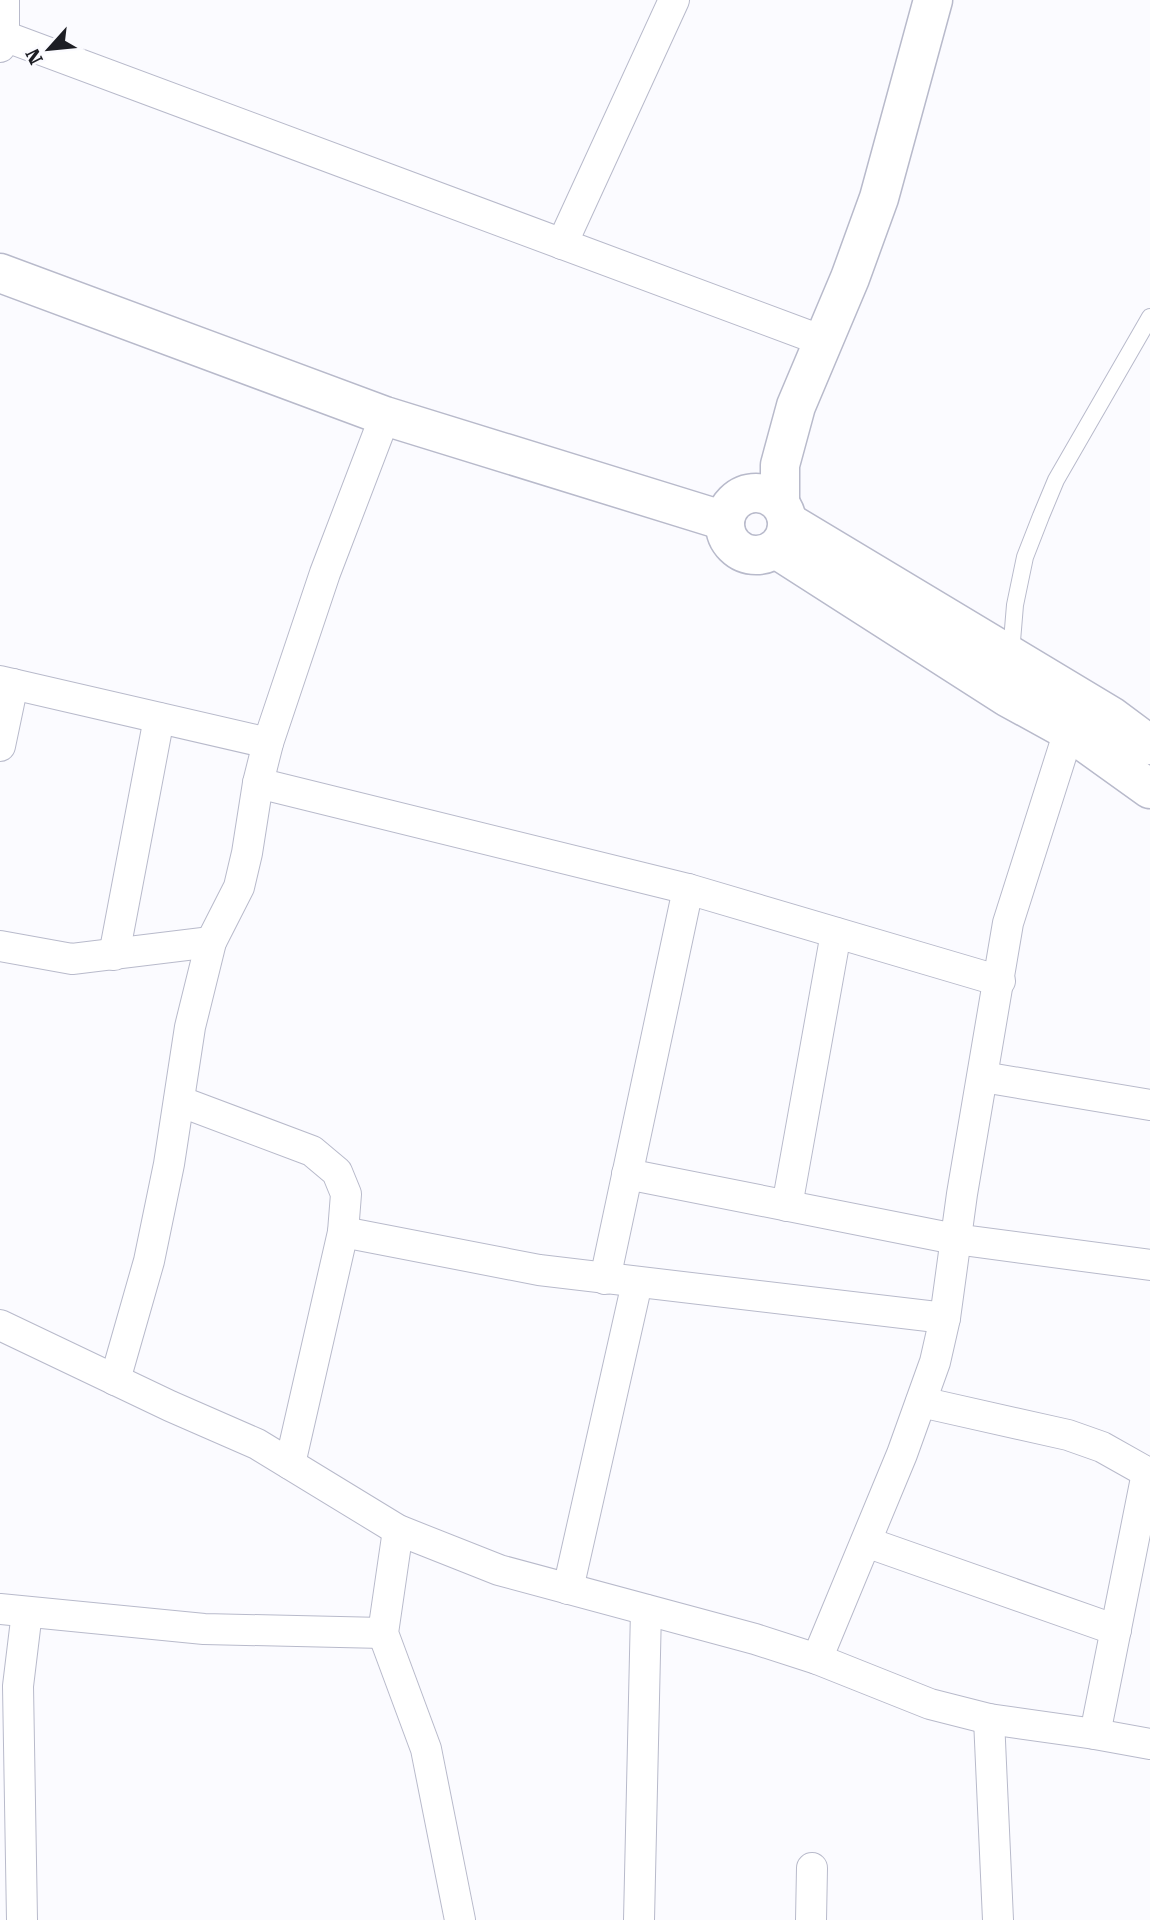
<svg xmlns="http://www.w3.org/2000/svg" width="1150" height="1920" viewBox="0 0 1150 1920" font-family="'Roboto Serif',serif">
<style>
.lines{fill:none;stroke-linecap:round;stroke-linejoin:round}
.lane-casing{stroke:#b8bacb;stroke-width:18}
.street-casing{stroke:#b8bacb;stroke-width:32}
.secondary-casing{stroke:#b8bacb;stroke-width:41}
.lane{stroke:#fff;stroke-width:16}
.street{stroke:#fff;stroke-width:30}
.secondary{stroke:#fff;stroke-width:38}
</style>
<rect width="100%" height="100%" fill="#fbfbff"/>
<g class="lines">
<!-- lane casing -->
<g class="lane-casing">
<polyline id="lane" points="1011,653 1015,605 1025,557 1041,516 1056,480 1150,317"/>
</g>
<!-- street casing -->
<g class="street-casing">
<g id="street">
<polyline points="4,0 4,36"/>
<polyline points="0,47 4,36 823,341"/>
<polyline points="562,244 674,0"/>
<polyline points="0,681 268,743"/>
<polyline points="0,746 13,684"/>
<polyline points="258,783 688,889 1000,981"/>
<polyline points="0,946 72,959 211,942"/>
<polyline points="114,955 159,718"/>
<polyline points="983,1077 1150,1105"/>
<polyline points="179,1101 312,1151 337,1172 346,1194 343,1232 290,1464"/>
<polyline points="627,1174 955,1239 1150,1265"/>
<polyline points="787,1206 836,933"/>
<polyline points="343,1232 539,1270 945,1318"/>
<polyline points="605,1279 688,889"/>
<polyline points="0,1325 170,1406 257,1444 398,1530 499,1570 755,1639 817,1659 930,1704 989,1719 1095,1734 1150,1744"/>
<polyline points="115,1380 149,1261 169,1164 190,1027 211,942 239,887 247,853 258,783 268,743 325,573 385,416"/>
<polyline points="921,1402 1068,1435 1102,1447 1150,1474"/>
<polyline points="398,1530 383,1633 426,1749 460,1920"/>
<polyline points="866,1542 1116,1630"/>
<polyline points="568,1589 637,1283"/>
<polyline points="0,1609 204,1629 383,1633"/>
<polyline points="817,1659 902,1454 935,1362 945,1318 962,1194 1008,923 1069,731"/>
<polyline points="989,1719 998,1920"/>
<polyline points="1095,1734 1147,1473"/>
<polyline points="22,1920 18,1686 27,1612"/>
<polyline points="639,1920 646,1610"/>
<polyline points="811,1920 812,1868"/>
</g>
</g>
<!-- secondary casing -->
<g class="secondary-casing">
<g id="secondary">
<polyline points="0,273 385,416 725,521"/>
<circle cx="756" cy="524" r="31"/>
<polyline points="780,503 780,465 796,406 850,278 879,198 933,0"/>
<polyline points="788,522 1111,716 1150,745"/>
<polyline points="776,549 1007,697 1069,731 1150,789"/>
</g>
</g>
<!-- lane -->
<use href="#lane" class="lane"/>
<!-- street -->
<use href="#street" class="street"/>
<!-- secondary -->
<use href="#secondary" class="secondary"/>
</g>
<!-- north arrow -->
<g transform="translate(49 49) rotate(243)" stroke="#fbfbff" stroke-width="5" paint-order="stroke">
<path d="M0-5L12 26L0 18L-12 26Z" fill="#1d1e24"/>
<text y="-10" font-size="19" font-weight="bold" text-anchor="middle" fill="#1d1e24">N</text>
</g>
</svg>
